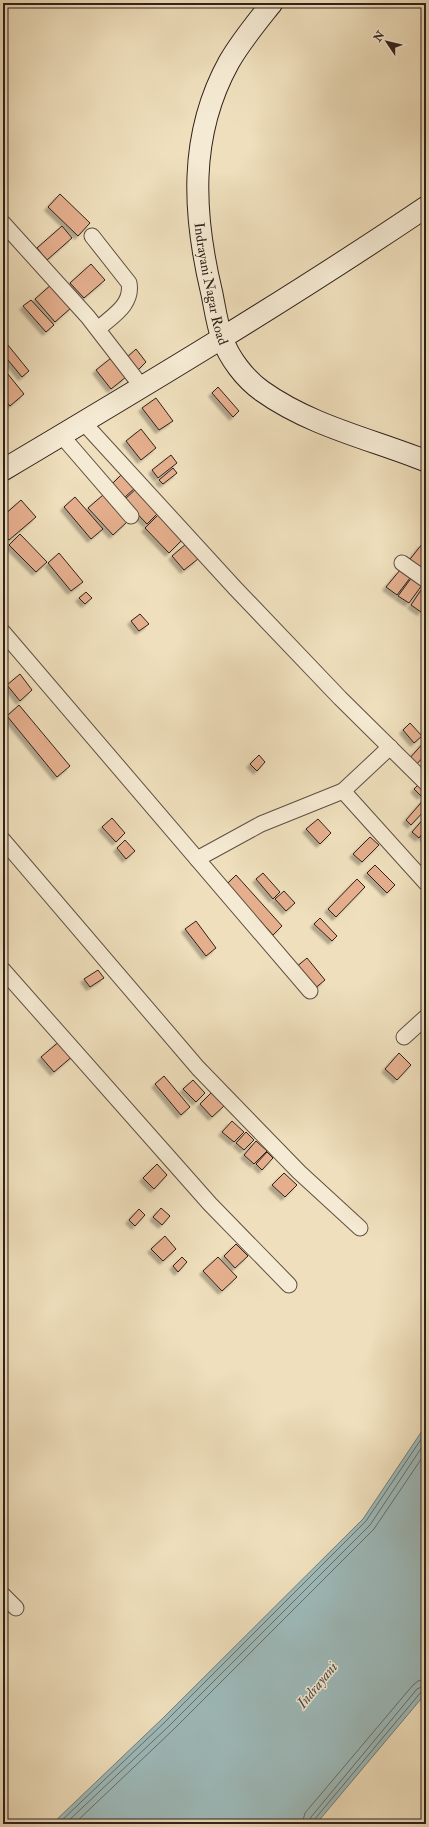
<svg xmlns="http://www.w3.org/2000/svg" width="429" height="1827" viewBox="0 0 429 1827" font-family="'IM FELL Double Pica',serif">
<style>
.water{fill:#9dbaba;stroke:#717d7a}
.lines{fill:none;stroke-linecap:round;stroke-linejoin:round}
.shore{stroke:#666e6a;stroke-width:1}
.building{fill:#e5af8e;stroke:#2f211b;filter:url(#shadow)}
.street-casing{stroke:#5f5043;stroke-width:17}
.secondary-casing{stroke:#2f211b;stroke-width:23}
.street{stroke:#f5ead3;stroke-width:15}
.secondary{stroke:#f5ead3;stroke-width:21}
.labels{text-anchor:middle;stroke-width:3;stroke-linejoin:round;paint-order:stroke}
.street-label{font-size:14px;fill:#2f211b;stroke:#f5ead3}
.water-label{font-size:15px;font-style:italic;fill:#504f4b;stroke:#f5ead3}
</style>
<defs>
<filter id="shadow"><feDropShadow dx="-3.5" dy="3.5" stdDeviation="1" flood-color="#0004"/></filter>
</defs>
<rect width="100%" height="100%" fill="#efdfbc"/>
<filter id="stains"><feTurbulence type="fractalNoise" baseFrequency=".005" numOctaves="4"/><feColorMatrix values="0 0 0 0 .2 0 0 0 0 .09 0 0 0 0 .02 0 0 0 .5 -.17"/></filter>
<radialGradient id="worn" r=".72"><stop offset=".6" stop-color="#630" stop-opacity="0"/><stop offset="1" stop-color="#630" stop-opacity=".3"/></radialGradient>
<!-- water -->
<polygon class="water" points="426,1425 426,1693 316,1824 52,1824 163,1718 363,1519"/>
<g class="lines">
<!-- shore -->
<g class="shore">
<polyline points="58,1824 166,1721 366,1521 426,1432"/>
<polyline points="65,1824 170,1725 370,1525 426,1441"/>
<polyline points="74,1824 174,1729 374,1529 426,1452"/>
<polyline points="302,1824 305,1813 413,1685 418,1681 426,1679"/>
<polyline points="308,1824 311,1817 417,1689 426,1685"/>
<polyline points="313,1824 314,1820 421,1692 426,1690"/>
</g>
</g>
<!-- building -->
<g class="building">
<polygon points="60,194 90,223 78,236 48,207"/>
<polygon points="62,226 72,238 47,260 37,248"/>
<polygon points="91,264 105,280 84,298 70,283"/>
<polygon points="52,284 72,307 55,322 35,299"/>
<polygon points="31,300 54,325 46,332 23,306"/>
<polygon points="3,339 29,371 22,377 3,354"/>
<polygon points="136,349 146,362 136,372 125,359"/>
<polygon points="111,358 126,377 111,389 96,370"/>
<polygon points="3,368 24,394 10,406 3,398"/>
<polygon points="218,387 239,411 233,417 212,393"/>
<polygon points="156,398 173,421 159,430 142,408"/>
<polygon points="141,429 156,448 141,460 126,441"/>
<polygon points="171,455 177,463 158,478 152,470"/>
<polygon points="173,468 177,473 163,484 159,480"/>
<polygon points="123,473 137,486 124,498 111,485"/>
<polygon points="137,488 159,512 147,524 124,500"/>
<polygon points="103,495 128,521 113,535 88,508"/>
<polygon points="75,497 103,529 91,539 64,507"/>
<polygon points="21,500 36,517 9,540 3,534 3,516"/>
<polygon points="160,513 184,538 169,553 145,528"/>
<polygon points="20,534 47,562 36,572 9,545"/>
<polygon points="186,544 198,559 184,570 172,556"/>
<polygon points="422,544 426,547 426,572 407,563"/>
<polygon points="59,553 83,582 71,591 48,563"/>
<polygon points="400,570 410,578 397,595 386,587"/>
<polygon points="412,577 422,585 409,603 398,596"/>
<polygon points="423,587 426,589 426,604 421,612 411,605"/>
<polygon points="86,592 92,598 85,604 79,598"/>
<polygon points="140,614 149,624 139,631 131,621"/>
<polygon points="20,674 32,690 20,701 7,685"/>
<polygon points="19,705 70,766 57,777 7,716"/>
<polygon points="410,723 422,736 414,743 403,730"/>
<polygon points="426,740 426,754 415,766 408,760"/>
<polygon points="259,755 265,762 257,771 250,764"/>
<polygon points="418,785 426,792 421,796 414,789"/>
<polygon points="426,797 426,809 411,825 406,820"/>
<polygon points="426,816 426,829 419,838 412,832"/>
<polygon points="112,818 125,833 116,842 102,827"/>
<polygon points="318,819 331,833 320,844 306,829"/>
<polygon points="426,831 426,839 422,836"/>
<polygon points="370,837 379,845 362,862 353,854"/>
<polygon points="125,840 135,851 126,859 117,848"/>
<polygon points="3,864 7,869 3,872"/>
<polygon points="375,865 395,885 387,893 367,873"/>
<polygon points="263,873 280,892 273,899 256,879"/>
<polygon points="236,875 282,926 273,935 227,884"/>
<polygon points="357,879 365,887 336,917 328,909"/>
<polygon points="284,891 295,903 286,911 275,899"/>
<polygon points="320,918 337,936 332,941 314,924"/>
<polygon points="196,921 216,948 206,956 185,929"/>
<polygon points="307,958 325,980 313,990 295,968"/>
<polygon points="98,970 104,978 90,987 84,979"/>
<polygon points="61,1040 74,1055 54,1072 41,1057"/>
<polygon points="399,1053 411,1065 397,1080 385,1069"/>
<polygon points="164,1076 190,1107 181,1115 155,1084"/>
<polygon points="193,1080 205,1093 196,1102 183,1089"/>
<polygon points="211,1093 224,1106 212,1117 200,1104"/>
<polygon points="232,1121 244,1132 234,1142 222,1132"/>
<polygon points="246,1132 254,1140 244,1150 236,1143"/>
<polygon points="256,1141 267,1151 254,1164 244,1155"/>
<polygon points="267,1152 273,1158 262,1170 256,1164"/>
<polygon points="157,1164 167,1175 154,1189 143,1178"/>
<polygon points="284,1173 297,1185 285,1197 272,1185"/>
<polygon points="161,1208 170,1216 162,1225 153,1217"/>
<polygon points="139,1209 145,1215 135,1226 129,1220"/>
<polygon points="165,1236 176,1249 163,1261 151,1249"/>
<polygon points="236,1244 248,1256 235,1268 224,1256"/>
<polygon points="182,1257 187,1262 178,1272 173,1266"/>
<polygon points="218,1257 237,1277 222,1291 203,1271"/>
</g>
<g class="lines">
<!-- street casing -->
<g class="street-casing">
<g id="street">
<polyline points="3,223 88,317 142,387"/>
<path d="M 92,236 L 129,283 C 133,305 112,316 98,329"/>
<polyline points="83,422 235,588 340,698 426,783"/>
<polyline points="61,435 131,516"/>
<polyline points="402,563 426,580"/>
<polyline points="3,632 310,991"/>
<polyline points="390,747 343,791 426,883"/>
<polyline points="3,840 198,1068 299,1172 360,1228"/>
<polyline points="197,859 261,824 343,791"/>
<polyline points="3,970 210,1204 289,1285"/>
<polyline points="404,1037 426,1017"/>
<polyline points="3,1595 16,1608"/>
</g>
</g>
<!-- secondary casing -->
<g class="secondary-casing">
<g id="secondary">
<path id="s1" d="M 272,3 C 257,22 241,41 229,62 C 188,136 193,215 212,294 C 215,309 217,324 222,338 C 229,358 245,379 262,391 C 311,426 371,439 426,461"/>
<path d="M 3,470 C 146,385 288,300 426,207"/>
</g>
</g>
<!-- street -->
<use href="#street" class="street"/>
<!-- secondary -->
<use href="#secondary" class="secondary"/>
</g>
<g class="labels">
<!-- street labels -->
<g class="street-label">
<text dy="5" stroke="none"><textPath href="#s1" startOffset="301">Indrayani Nagar Road</textPath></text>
</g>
<!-- water labels -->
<g class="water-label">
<text transform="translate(317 1685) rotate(-51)" y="5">Indrayani</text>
</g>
</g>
<!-- margin -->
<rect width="429" height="1827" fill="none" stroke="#efdfbc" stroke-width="16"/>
<rect x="4" y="4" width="421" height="1819" fill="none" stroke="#2f211b" stroke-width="2"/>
<rect x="8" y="8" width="413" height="1811" fill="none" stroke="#2f211b"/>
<!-- north arrow -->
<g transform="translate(387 42) rotate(305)" stroke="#f5ead3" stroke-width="3" paint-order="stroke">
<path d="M0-3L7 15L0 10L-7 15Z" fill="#2f211b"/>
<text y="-6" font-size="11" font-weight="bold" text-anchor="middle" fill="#2f211b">N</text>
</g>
<rect width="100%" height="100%" filter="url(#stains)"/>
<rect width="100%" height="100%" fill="url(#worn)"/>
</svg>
